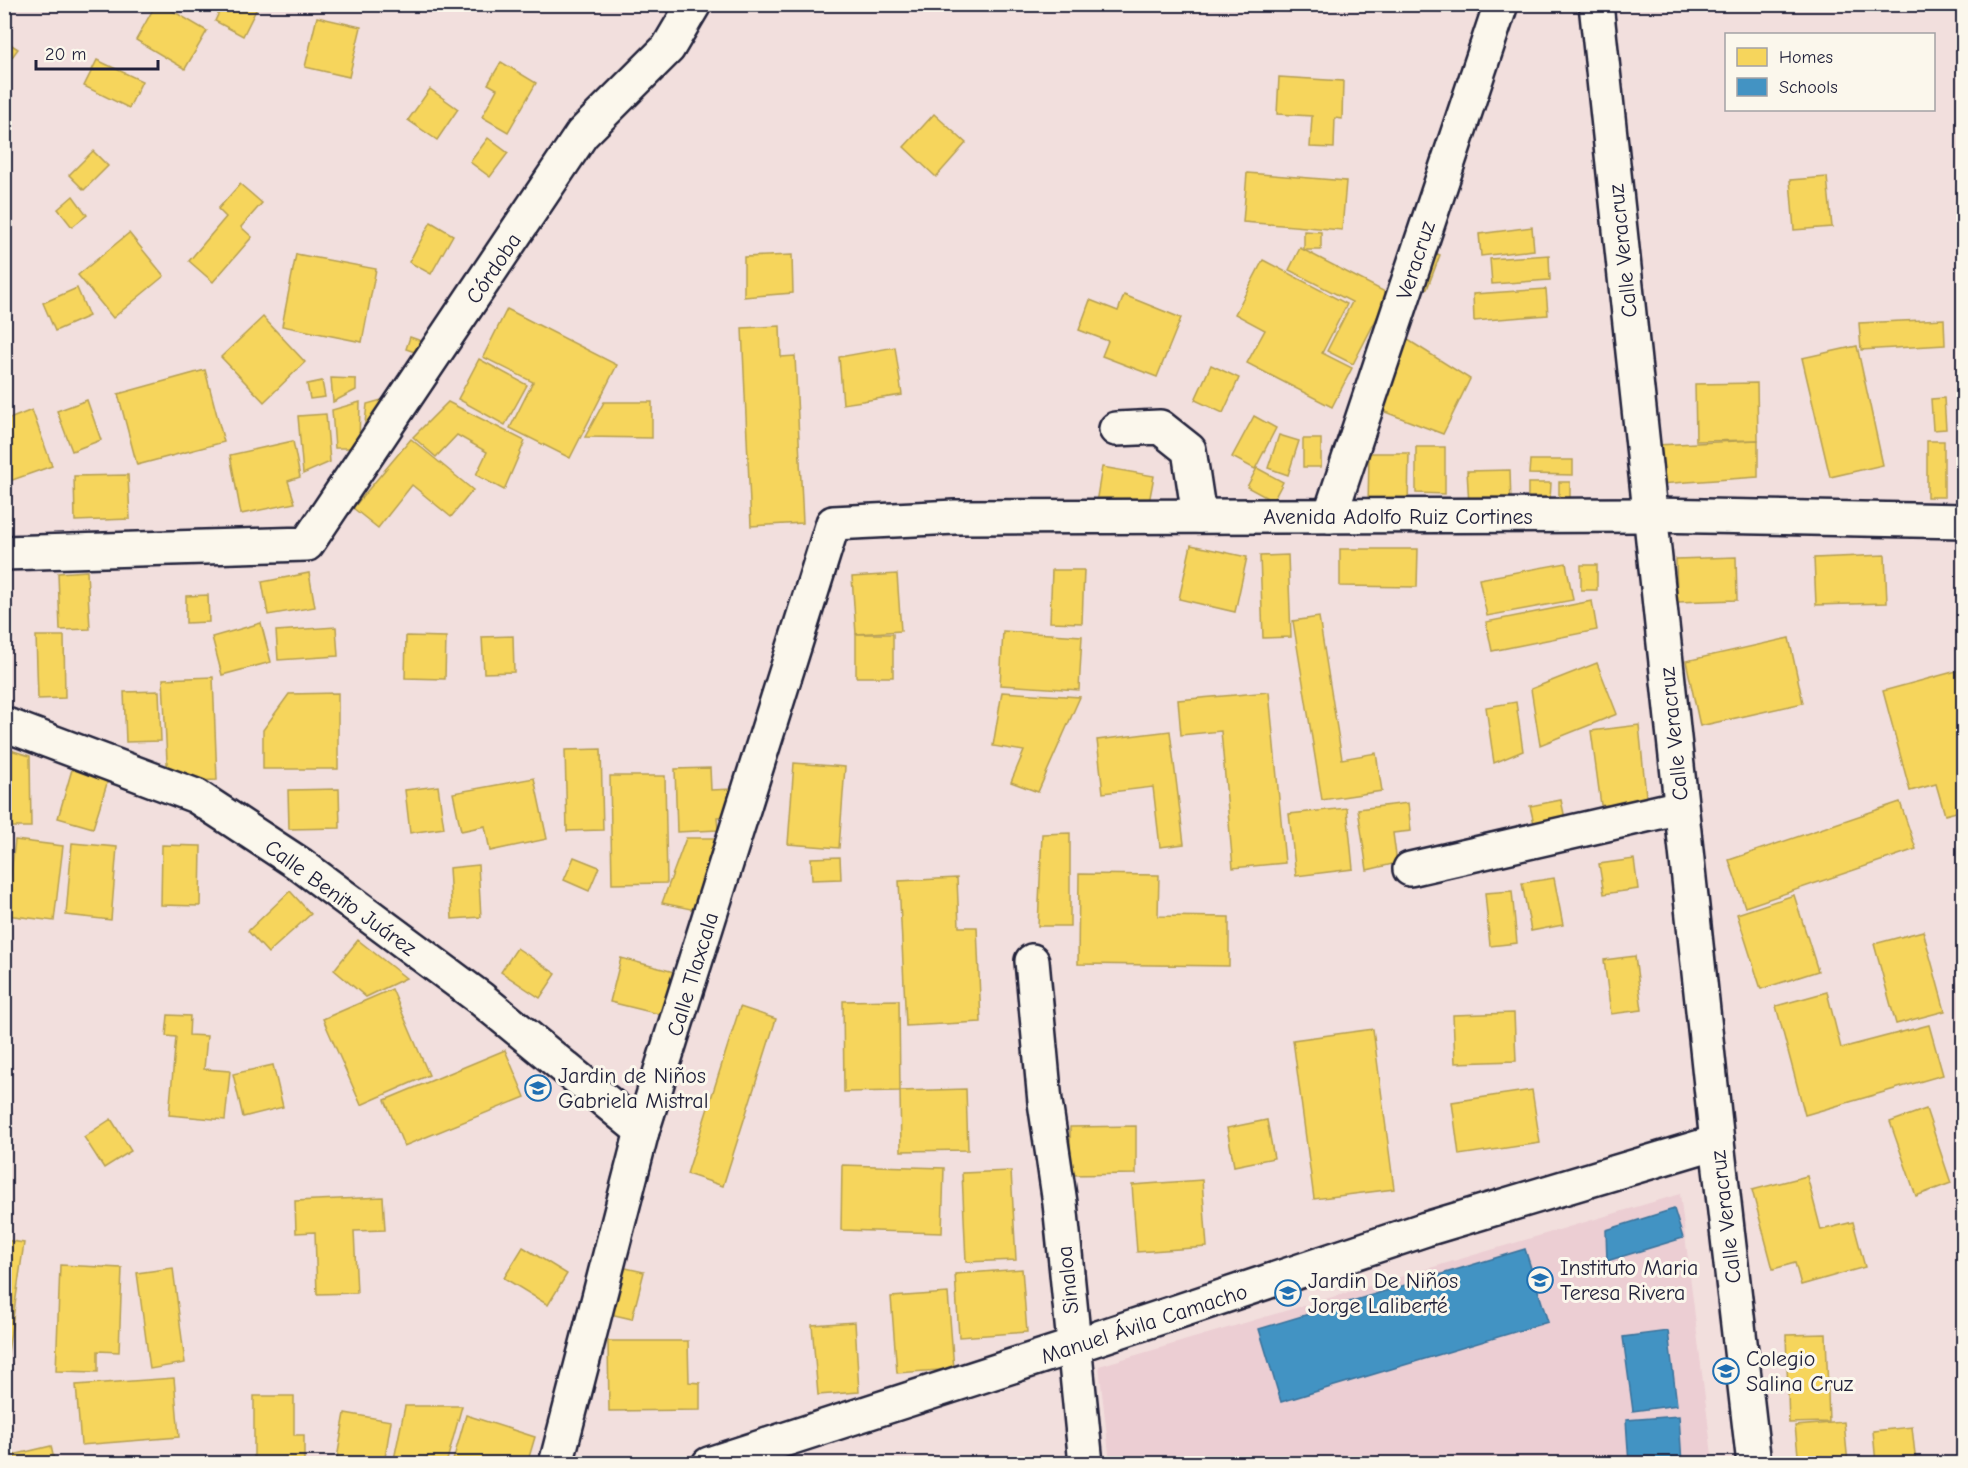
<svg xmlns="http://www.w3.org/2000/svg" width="1968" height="1468" viewBox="0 0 1968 1468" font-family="'Comic Neue',sans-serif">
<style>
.built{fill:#ecced3}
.homes{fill:#f6d55c;stroke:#b69f52;stroke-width:1.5}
.schools{fill:#4393c3;stroke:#39719a;stroke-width:1.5}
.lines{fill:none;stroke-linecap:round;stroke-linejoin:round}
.minor-casing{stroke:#22223b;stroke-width:38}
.minor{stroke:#fbf7ec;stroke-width:33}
.labels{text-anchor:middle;stroke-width:6;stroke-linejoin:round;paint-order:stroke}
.street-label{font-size:22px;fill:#22223b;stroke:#fbf7ec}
.poi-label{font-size:22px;fill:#22223b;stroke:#fbf7ec;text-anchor:start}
</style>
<rect width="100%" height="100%" fill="#f2dfdd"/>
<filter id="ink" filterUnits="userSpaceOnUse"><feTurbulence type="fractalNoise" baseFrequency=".0167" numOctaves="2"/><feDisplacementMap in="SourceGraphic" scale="12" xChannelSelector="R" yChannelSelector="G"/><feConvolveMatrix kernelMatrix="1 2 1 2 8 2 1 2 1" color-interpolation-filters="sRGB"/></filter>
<g filter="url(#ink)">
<!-- built -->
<polygon class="built" points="1680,1194 1713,1463 1110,1463 1099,1366"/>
<!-- homes -->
<g class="homes">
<polygon points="156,4 161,4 207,31 185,69 136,40"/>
<polygon points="223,4 259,4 243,36 215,21"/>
<polygon points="317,17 361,27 349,77 305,67"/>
<polygon points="4,40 18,49 4,68"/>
<polygon points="97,60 142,81 129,108 84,86"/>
<polygon points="501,62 536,83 508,132 482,117 497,89 488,84"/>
<polygon points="1279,77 1343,81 1342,119 1335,118 1334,148 1310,147 1312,116 1277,114"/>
<polygon points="430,89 458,109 437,140 408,120"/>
<polygon points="934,114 966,143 936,177 904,147"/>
<polygon points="488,138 508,153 490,177 470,162"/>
<polygon points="93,151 108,166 84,190 69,175"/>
<polygon points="1247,173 1346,181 1342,230 1243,222"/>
<polygon points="1827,177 1832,227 1794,230 1790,180"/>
<polygon points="240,184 262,203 241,227 252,237 213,282 189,261 226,217 218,209"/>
<polygon points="73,196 87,215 72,227 58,209"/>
<polygon points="431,222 453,235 431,274 409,262"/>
<polygon points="1532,227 1534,250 1481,256 1479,234"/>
<polygon points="1304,231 1321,232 1321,250 1304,250"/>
<polygon points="129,233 164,276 113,318 78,275"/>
<polygon points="1300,248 1389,294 1353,364 1327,351 1352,302 1289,270"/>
<polygon points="1424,249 1440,255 1427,289 1412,283"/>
<polygon points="296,254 376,269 362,342 282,326"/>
<polygon points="792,255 793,293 744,297 744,257"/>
<polygon points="1549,255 1550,280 1492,284 1490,259"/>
<polygon points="1263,260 1347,304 1322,353 1352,368 1332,407 1247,363 1265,330 1235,314"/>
<polygon points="77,288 89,316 55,331 43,303"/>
<polygon points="1546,289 1548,315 1474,321 1473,294"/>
<polygon points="1124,295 1181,318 1157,377 1102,356 1108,341 1079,330 1090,300 1118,311"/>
<polygon points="507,309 617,365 570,458 510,428 533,382 483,357"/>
<polygon points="263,317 305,362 264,402 221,357"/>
<polygon points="1944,319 1945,345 1861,350 1859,323"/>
<polygon points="780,326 781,357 795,356 803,523 751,526 742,328"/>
<polygon points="1397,333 1470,379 1443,434 1372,407"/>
<polygon points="410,337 430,344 427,356 406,349"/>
<polygon points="1857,346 1883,465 1830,477 1802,358"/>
<polygon points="895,347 902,395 843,404 839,357"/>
<polygon points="479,359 527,385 505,425 458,399"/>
<polygon points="1211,365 1239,378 1223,413 1195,400"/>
<polygon points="205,370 224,442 137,465 118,394"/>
<polygon points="331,378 356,379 356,390 333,402"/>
<polygon points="322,381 325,397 310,399 307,384"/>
<polygon points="1757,383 1758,440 1696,441 1695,384"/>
<polygon points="392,397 364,433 367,404"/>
<polygon points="1944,398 1946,429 1933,430 1931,399"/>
<polygon points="87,400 101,440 72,451 57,411"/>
<polygon points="360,402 359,448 335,448 332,410"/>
<polygon points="448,402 525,441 504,490 476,475 487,452 457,435 436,457 413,437"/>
<polygon points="604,402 652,402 652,438 585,437"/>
<polygon points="32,410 52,466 4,483 4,421"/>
<polygon points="326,414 330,462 303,474 298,416"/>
<polygon points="1254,416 1276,428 1255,469 1232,457"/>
<polygon points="1279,435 1299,441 1288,475 1268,468"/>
<polygon points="411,439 473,490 451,517 412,485 378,528 353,508"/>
<rect x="1303" y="439" width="18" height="28"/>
<polygon points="1758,440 1758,477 1659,484 1656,445"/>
<polygon points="293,441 300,477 288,481 295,503 241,514 230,455"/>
<rect x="1927" y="441" width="17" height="56"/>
<polygon points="1416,447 1445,447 1445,494 1416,493"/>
<polygon points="1369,453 1409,453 1408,509 1368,509"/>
<polygon points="1530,460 1573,460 1573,475 1529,474"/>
<polygon points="1102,467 1154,476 1147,513 1096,503"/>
<polygon points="1257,468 1283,482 1273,501 1247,487"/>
<polygon points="1510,470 1511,504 1469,505 1467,471"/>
<polygon points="128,475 130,519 75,521 74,476"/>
<rect x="1559" y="482" width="11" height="18"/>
<polygon points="1528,483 1551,483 1550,500 1528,500"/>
<polygon points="1191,545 1247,557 1235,612 1179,599"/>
<polygon points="1340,549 1418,549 1417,587 1340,586"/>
<polygon points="1288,555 1291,637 1263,638 1260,556"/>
<polygon points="1885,555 1887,603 1816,605 1814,558"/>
<polygon points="1736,557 1737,600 1677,602 1676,559"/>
<polygon points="1566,563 1573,600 1487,616 1479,579"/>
<rect x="1581" y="565" width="16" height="25"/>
<polygon points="1052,570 1084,570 1082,623 1050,622"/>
<polygon points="87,571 90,629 60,630 58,573"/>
<polygon points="309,573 315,607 268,615 262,582"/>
<polygon points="897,574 901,631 856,634 852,577"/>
<polygon points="208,595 209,622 186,623 186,596"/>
<polygon points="1592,601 1597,630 1492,651 1486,622"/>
<polygon points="1319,617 1342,759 1376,753 1382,791 1322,800 1293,621"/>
<polygon points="261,623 271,662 222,675 212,637"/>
<polygon points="336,627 338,656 278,660 276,631"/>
<polygon points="1964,628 1964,652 1957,630"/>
<polygon points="1003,631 1082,636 1079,690 1000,685"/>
<rect x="856" y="634" width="37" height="43"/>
<polygon points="36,636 64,636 65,698 38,699"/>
<polygon points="406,636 446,637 445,679 405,678"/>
<polygon points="513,636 514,672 484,673 482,637"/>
<polygon points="1789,638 1803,703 1700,726 1686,661"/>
<polygon points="1597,663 1617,714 1540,745 1531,689"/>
<polygon points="1964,669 1964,810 1945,815 1936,784 1910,791 1883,691"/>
<polygon points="213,677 217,780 168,782 163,679"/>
<polygon points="159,691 161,741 126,742 124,692"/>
<polygon points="1002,692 1080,697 1038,792 1011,782 1024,751 993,746"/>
<polygon points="1269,692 1285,863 1233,868 1221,731 1181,735 1178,700"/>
<polygon points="338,693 338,769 263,769 263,730 289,694"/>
<polygon points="1516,702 1523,751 1494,763 1486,707"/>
<polygon points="1639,725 1647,806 1601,805 1591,731"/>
<polygon points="1170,731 1184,844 1160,847 1153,787 1103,793 1097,740"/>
<polygon points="4,748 30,756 31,827 4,827"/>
<polygon points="601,749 603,830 567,831 565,750"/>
<polygon points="794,763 845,767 839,848 788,844"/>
<polygon points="73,766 109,777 93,828 58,818"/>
<polygon points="710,768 711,790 732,789 734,816 717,817 718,830 677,832 675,769"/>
<polygon points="610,776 665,776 667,883 612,884"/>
<polygon points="534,778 547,839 490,851 485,826 461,831 453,793"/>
<polygon points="438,786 444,828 410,833 405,790"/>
<polygon points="339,789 340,828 289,829 288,790"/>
<polygon points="1561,800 1566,823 1535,828 1530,806"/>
<polygon points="1900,802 1916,849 1745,907 1729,860"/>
<polygon points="1408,803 1411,831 1393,833 1397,863 1367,870 1358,809"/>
<polygon points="1347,808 1353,869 1296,876 1289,814"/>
<polygon points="4,832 6,832 4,886"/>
<polygon points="1070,833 1070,926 1038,926 1042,834"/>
<polygon points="686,838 729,838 700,911 662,903"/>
<polygon points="15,840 63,846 54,921 6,915"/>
<polygon points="72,843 117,847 111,920 66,915"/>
<polygon points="162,845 201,846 200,906 161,905"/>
<polygon points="574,857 599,867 589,891 564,880"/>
<polygon points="840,857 841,879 812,880 811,858"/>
<polygon points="1634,859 1638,889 1604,894 1599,864"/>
<polygon points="478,865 481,917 452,919 449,868"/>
<polygon points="1079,874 1159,875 1158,916 1229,917 1229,966 1078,964"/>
<polygon points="957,878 959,927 977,927 981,1022 906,1026 899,881"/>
<polygon points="1554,878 1563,925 1531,931 1522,883"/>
<polygon points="290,891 311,914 268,953 248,931"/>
<polygon points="1512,891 1517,943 1490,946 1485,893"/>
<polygon points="1794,895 1818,971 1761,989 1737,914"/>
<polygon points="1923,931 1945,1011 1896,1024 1874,944"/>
<polygon points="358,940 406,978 366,997 334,970"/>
<polygon points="517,948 556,974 540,998 501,972"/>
<polygon points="1635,956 1642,1010 1611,1014 1604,960"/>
<polygon points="621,958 678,973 667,1016 610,1002"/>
<polygon points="392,989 429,1075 361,1105 323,1019"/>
<polygon points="1827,992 1841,1048 1929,1025 1943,1075 1805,1115 1776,1006"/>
<polygon points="899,1000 900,1091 844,1092 843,1001"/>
<polygon points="740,1007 776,1019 723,1186 687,1174"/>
<polygon points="1514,1013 1516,1061 1455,1063 1453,1015"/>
<polygon points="168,1015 190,1016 189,1035 207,1036 204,1069 230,1071 225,1120 169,1115 176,1037 166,1036"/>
<polygon points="1373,1029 1394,1189 1314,1199 1293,1040"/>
<polygon points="505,1050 525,1097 404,1146 385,1100"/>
<polygon points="273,1065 283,1107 243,1117 233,1074"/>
<polygon points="966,1089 968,1150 901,1151 900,1091"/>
<polygon points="1532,1090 1540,1143 1459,1155 1452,1102"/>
<polygon points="1926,1109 1951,1183 1916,1196 1890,1122"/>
<polygon points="111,1119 131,1151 104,1168 84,1137"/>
<polygon points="1267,1120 1274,1158 1234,1166 1227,1128"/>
<polygon points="1136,1126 1136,1174 1070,1175 1070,1127"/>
<polygon points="842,1165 944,1168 942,1233 841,1230"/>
<polygon points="1011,1171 1016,1260 966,1262 962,1173"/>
<polygon points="1807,1176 1821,1230 1853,1222 1865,1267 1801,1285 1795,1263 1773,1269 1752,1190"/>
<polygon points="1202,1180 1207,1247 1137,1252 1132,1185"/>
<polygon points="383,1197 385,1230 354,1231 357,1293 317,1294 315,1232 296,1233 295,1201"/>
<polygon points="4,1240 24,1243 5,1373 4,1372"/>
<polygon points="523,1247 567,1274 548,1305 504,1278"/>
<polygon points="60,1265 122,1268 119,1352 98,1351 98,1372 56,1371"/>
<polygon points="621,1267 644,1272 632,1319 610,1314"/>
<polygon points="173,1268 185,1363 150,1369 137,1273"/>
<polygon points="1022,1269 1027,1332 959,1337 955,1274"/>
<polygon points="948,1293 954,1369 897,1373 891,1297"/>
<polygon points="855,1322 859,1392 818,1395 812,1325"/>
<polygon points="1826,1334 1829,1422 1789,1423 1786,1335"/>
<polygon points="608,1341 688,1341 689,1382 700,1383 700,1410 609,1411"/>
<polygon points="174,1378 179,1437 81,1445 76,1385"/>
<polygon points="254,1396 294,1396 294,1435 304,1435 304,1464 254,1464"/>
<polygon points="405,1406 462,1406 446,1464 393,1464"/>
<polygon points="345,1413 391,1421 384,1464 336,1464"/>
<polygon points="466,1415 535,1437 527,1464 452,1464"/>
<polygon points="1844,1422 1848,1464 1799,1464 1795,1426"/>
<polygon points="1912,1427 1916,1464 1876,1464 1873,1431"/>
<polygon points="51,1446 55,1464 4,1464 4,1457"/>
</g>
<!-- schools -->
<g class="schools">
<polygon points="1674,1209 1683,1238 1607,1261 1606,1230"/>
<polygon points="1525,1249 1548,1322 1281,1402 1259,1329"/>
<polygon points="1668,1331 1677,1405 1633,1411 1623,1337"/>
<polygon points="1679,1416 1682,1464 1629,1464 1626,1420"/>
</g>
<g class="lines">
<!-- minor casing -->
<g class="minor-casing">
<g id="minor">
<polyline points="1596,4 1717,1142 1754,1464"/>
<polyline points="1116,429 1160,427 1189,450 1199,516"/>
<polyline points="1330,516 1501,4"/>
<polyline points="4,553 307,544 582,134 668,48 694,4"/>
<polyline points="4,724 196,796 301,865 480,998 642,1131"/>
<polyline points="1410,869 1681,807"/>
<polyline points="1032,961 1045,1102 1060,1203 1086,1464"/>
<polyline points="556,1464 642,1131 833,523 955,517 1650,515 1964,521"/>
<polyline points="709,1464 1074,1346 1426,1229 1717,1142"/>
</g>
</g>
<!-- minor -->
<use href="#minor" class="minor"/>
</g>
</g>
<!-- icons -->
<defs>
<g id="school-ring" transform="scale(1.35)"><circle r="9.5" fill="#fbf7ec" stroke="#1f6fb2" stroke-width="1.5"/><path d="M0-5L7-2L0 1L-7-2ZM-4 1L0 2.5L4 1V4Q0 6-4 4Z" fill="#1f6fb2"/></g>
</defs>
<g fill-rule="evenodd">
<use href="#school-ring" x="538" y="1088"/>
<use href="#school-ring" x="1540" y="1280"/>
<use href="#school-ring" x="1288" y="1293"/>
<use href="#school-ring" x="1726" y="1371"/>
</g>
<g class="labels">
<!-- street labels -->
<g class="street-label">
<text transform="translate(1622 251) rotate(-96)" y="8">Calle Veracruz</text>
<text transform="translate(1415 260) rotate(-72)" y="8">Veracruz</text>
<text transform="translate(493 268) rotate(-56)" y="8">Córdoba</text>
<text x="1398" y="524">Avenida Adolfo Ruiz Cortines</text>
<text transform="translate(1673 734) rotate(-96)" y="8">Calle Veracruz</text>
<text transform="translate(341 897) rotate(36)" y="8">Calle Benito Juárez</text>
<text transform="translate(692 974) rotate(-73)" y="8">Calle Tlaxcala</text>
<text transform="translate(1725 1217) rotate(-97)" y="8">Calle Veracruz</text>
<text transform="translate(1067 1280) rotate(-96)" y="8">Sinaloa</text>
<text transform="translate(1144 1323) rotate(-18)" y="8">Manuel Ávila Camacho</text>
</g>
<!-- poi labels -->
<g class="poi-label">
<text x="558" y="1083">Jardin de Niños<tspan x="558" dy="25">Gabriela Mistral</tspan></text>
<text x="1560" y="1275">Instituto Maria<tspan x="1560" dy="25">Teresa Rivera</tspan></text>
<text x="1308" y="1288">Jardin De Niños<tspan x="1308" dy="25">Jorge Laliberté</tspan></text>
<text x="1746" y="1366">Colegio<tspan x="1746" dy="25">Salina Cruz</tspan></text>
</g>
</g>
<!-- margin -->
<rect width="1968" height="1468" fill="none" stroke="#fbf7ec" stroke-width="24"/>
<rect x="12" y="12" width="1944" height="1444" fill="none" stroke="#22223b" stroke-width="2" filter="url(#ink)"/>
<!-- legend -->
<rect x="1725" y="33" width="210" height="78" fill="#fbf7ec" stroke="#a4a2a5" stroke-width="1.5"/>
<rect x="1737" y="48" width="30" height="18" fill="#f6d55c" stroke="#a4a2a5" stroke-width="1.5"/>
<text x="1779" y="63" font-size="18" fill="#22223b">Homes</text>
<rect x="1737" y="78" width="30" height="18" fill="#4393c3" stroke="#a4a2a5" stroke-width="1.5"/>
<text x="1779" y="93" font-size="18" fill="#22223b">Schools</text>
<!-- scale -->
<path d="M36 60v9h122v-9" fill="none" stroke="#22223b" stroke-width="3"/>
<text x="45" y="60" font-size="18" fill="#22223b" stroke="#fbf7ec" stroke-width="4.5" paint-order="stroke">20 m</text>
</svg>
